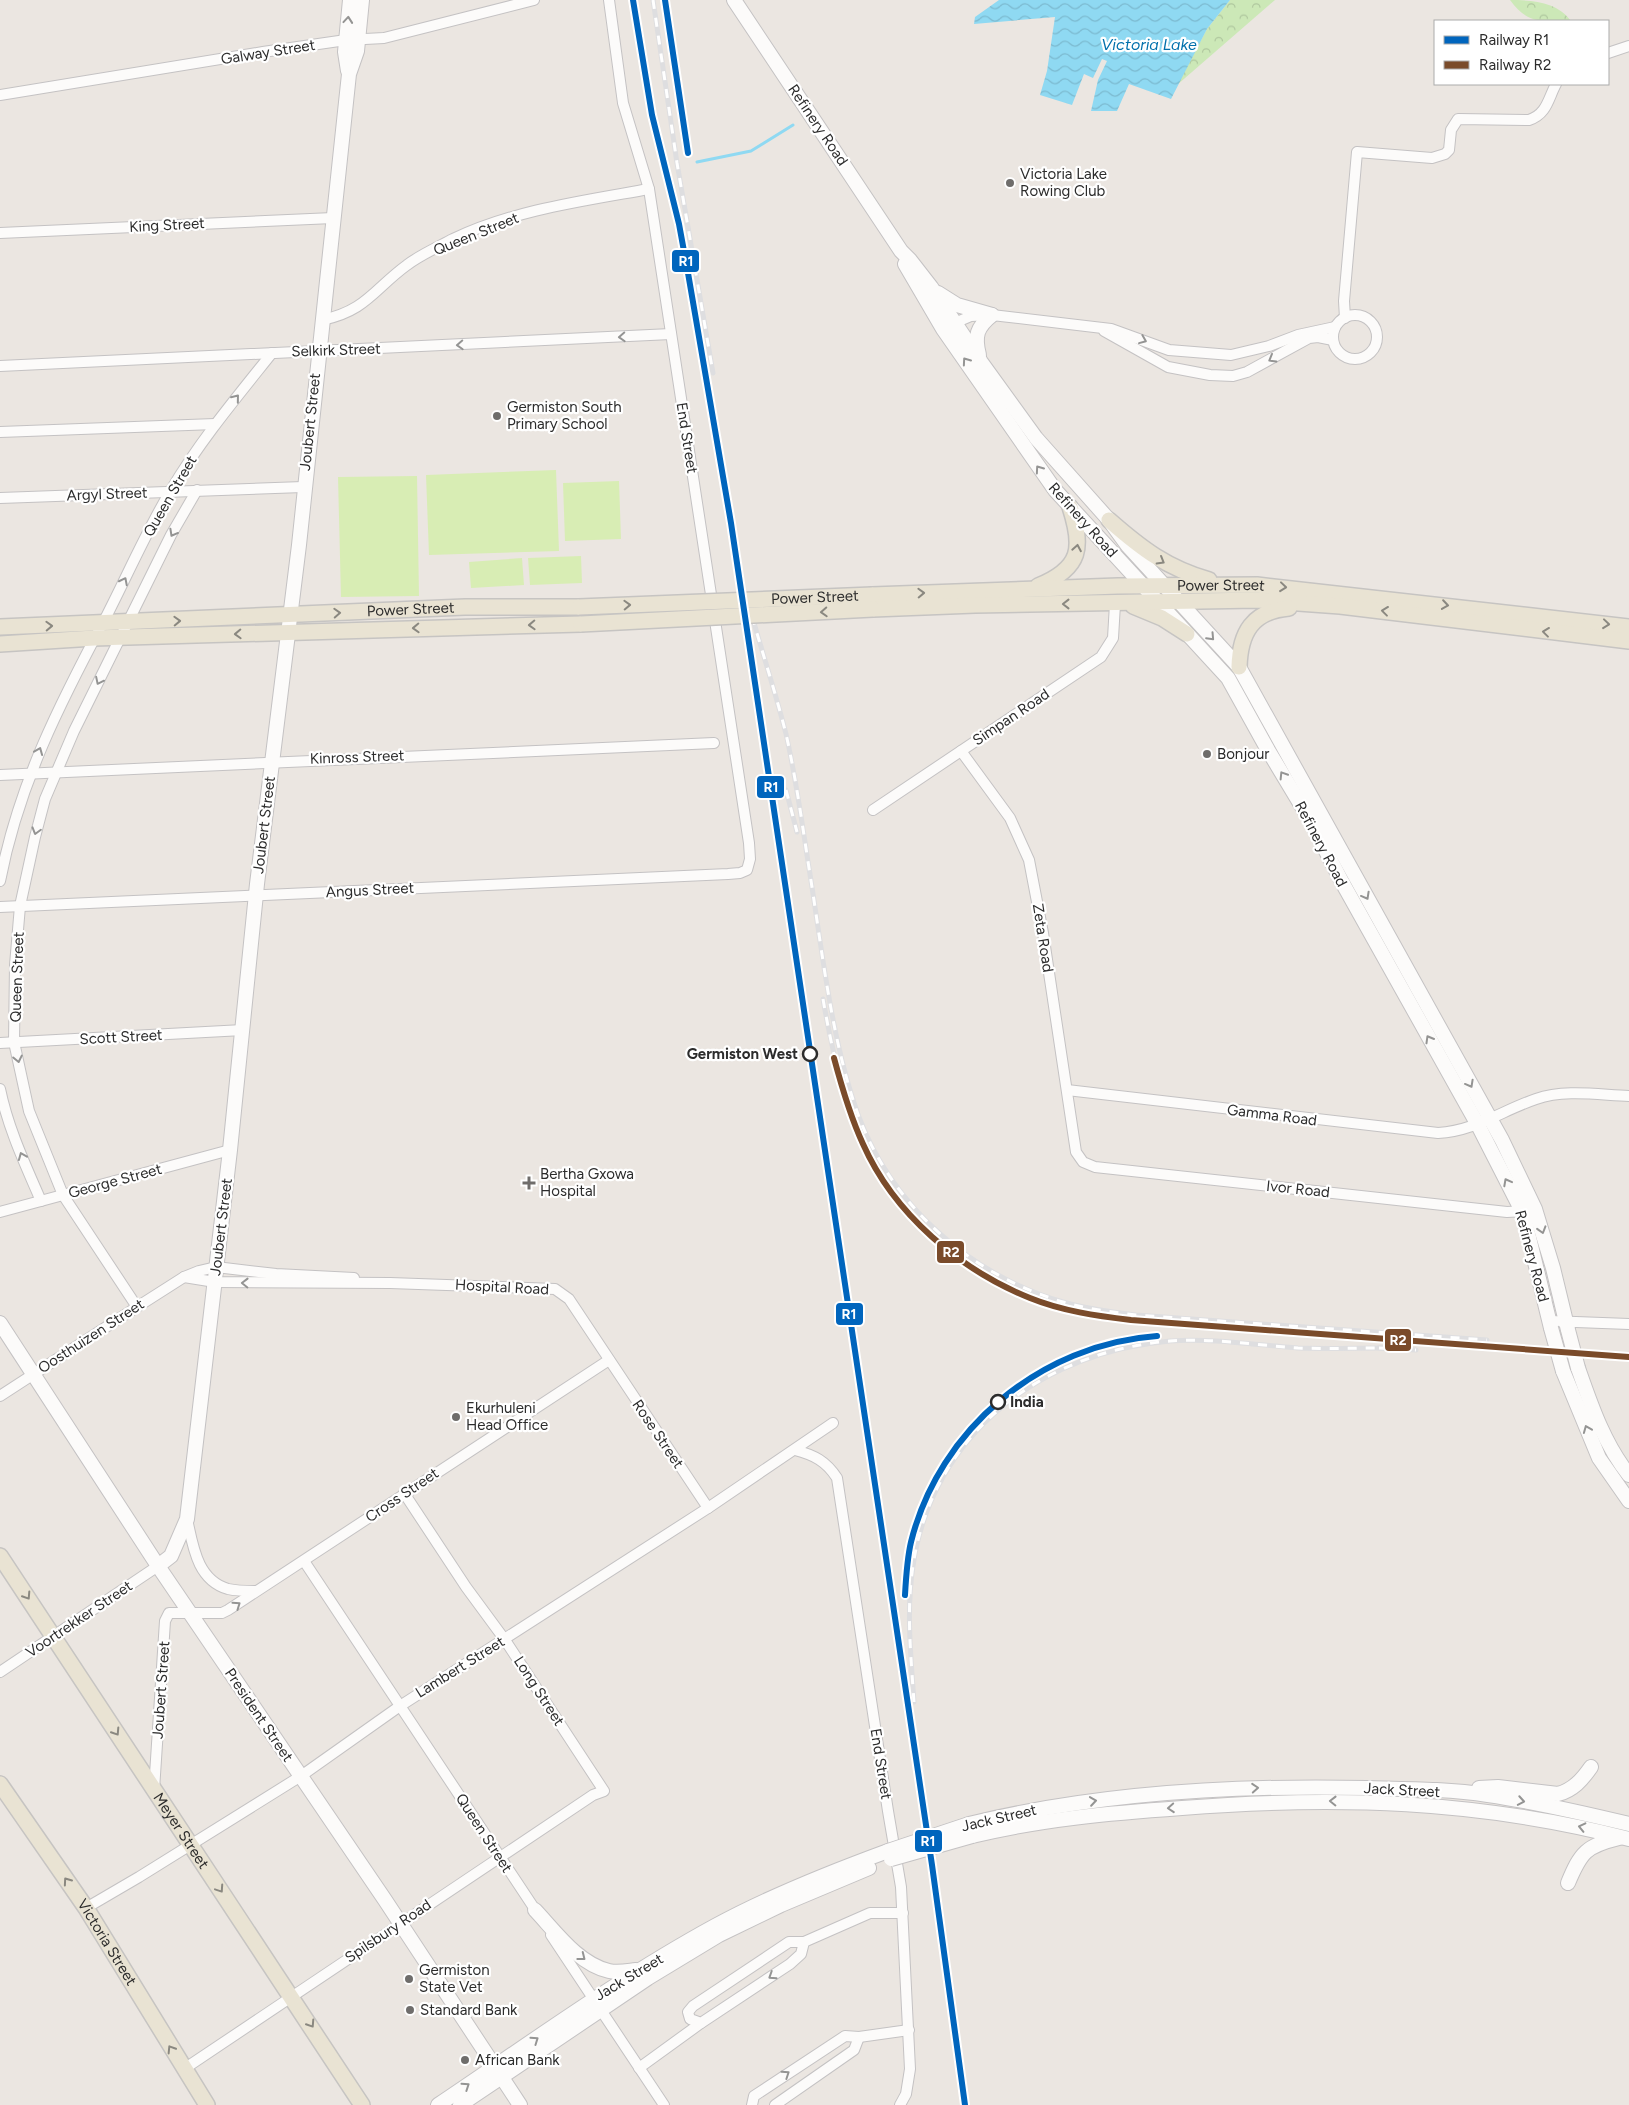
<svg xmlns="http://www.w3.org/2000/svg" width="1629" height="2105" viewBox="0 0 1629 2105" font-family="Figtree,sans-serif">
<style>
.forest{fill:url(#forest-crowns)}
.pitch{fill:#d8edb4}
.water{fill:url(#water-waves)}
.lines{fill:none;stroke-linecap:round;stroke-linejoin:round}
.stream{stroke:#8fd9f2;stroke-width:3}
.street-casing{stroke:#c4c2c3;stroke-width:12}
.secondary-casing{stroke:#c4c2c3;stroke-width:16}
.primary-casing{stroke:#c6c4c2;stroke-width:18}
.street{stroke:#fcfbfa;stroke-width:10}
.secondary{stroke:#fcfbfa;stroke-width:14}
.primary{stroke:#e9e3d3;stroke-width:15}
.rail-casing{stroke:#dedee0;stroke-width:5}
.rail{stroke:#fff;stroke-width:3;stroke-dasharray:9;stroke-linecap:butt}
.secondary-bridge-casing{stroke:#c4c2c3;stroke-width:16;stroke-linecap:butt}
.primary-bridge-casing{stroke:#c6c4c2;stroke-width:18;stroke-linecap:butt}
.secondary-bridge{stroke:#fcfbfa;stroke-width:14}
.primary-bridge{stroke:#e9e3d3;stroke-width:15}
.rail-1-casing{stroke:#fff;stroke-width:10}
.rail-2-casing{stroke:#fff;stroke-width:10}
.rail-1{stroke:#0065bd;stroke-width:6}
.rail-2{stroke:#7a4b2a;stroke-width:6}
.oneway{stroke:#949493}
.oneway2{stroke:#8a8880}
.poi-dot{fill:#6f6d6b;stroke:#fff;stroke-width:2}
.stop-dot{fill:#fff;stroke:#2c2c2c;stroke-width:2.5}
.labels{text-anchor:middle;stroke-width:4.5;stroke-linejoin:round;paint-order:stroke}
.street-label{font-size:15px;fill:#2c2c2c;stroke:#fff}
.poi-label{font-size:15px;fill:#2c2c2c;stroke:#fff;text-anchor:start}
.stop-label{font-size:15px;font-weight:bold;fill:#2c2c2c;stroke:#fff;text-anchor:end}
.water-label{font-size:16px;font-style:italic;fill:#0070ac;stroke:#fff}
.line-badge{stroke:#fff;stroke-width:2}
.badge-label{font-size:14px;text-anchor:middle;font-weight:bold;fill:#fff}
</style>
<defs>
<pattern id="forest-crowns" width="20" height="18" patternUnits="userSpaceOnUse" patternTransform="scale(1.25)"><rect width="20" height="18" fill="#cce8b7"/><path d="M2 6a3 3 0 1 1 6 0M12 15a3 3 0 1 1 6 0" fill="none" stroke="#afc79e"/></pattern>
<pattern id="water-waves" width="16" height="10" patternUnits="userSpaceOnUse" patternTransform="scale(1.25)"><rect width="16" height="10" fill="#8fd9f2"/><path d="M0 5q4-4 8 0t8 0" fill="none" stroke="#7cbad0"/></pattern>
</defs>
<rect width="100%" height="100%" fill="#ebe6e1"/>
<!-- forest -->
<g class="forest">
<polygon points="1230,0 1275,0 1177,85 1207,29"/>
<path d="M 1510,0 C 1532,0 1558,2 1571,21 C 1542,21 1528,25 1510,0 Z"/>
</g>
<!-- pitch -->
<g class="pitch">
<polygon points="556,470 559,551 429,555 426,475"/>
<polygon points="417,476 419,596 341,597 338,477"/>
<polygon points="619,481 621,539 565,541 563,483"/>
<polygon points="581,556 582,583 530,585 528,558"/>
<polygon points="522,558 524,585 471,588 469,562"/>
</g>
<!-- water -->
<polygon class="water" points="999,0 1230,0 1207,29 1171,99 1129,84 1117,111 1091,111 1098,80 1107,61 1102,59 1093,78 1084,74 1072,105 1040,95 1047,71 1055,17 974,24 975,17"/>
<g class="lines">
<!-- stream -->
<polyline class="stream" points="697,162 751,151 793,125"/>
<!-- street casing -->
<g class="street-casing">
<g id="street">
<polyline points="1608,53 1629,46"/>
<polyline points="0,95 263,52 346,40 384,38 534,0"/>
<polyline points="0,233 333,218"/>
<circle cx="1355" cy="337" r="22"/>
<path d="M 1345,318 L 1344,301 L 1357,152 L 1432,158 L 1445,154 L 1449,150 L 1451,130 L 1458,119 L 1529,120 C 1547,114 1548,99 1556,84"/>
<path d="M 322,320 C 366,311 374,289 407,265 C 420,255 438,247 453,239 C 514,210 582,201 649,189"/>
<polyline points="950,325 971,316 992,315 1111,329 1169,350 1231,355 1269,346 1298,335 1335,327"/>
<polyline points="1104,331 1168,367 1210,375 1233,376 1247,372 1309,338 1318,337 1333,340"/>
<polyline points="0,366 671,334"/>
<polyline points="0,432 215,424"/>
<polyline points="0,498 303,487"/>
<polyline points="961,751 1010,818 1029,860 1043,933 1076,1152 1083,1162 1095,1167 1507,1212 1528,1211"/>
<polyline points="0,775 714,743"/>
<polyline points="873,810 1101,657 1113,638 1115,604"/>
<path d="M 0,881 C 19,783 60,703 107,615 C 128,574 147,530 171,490 C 200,441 236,398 272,353"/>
<polyline points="0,907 728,874 740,873 747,870 750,859 749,843 649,189 623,103 609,0"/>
<polyline points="0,1043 243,1030"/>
<path d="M 0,1089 C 8,1128 25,1164 41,1201"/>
<path d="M 1067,1090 L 1438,1133 C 1475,1131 1503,1110 1536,1099 C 1565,1089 1599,1095 1629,1096"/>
<polyline points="0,1212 230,1150"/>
<polyline points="184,1277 215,1282 390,1283 555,1289 569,1299 708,1508"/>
<polyline points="137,1307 63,1195 29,1111 14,1042 15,965 20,906 35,837 45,799 74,731 171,535 197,490"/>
<polyline points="1549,1321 1629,1324"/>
<polyline points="0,1396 137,1307 184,1277 199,1271 216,1267 276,1274 354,1278"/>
<path d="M 795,1450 C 814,1455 826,1461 837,1478 L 888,1811 L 901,1887 L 910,2069 L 906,2094 L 900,2105"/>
<path d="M 187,1519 C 193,1546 197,1580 228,1589 C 237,1591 247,1591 255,1591"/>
<polyline points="304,1561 538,1914"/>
<polyline points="0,1672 158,1566"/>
<polyline points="154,1790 165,1621 169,1613 222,1613 228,1610 609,1360"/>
<polyline points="86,1908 139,1877 301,1776 400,1706 708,1508 833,1423"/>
<polyline points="551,1935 664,2105"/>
<polyline points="804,1942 801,1954 790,1964 701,2023 690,2019 688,2012 693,2006 789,1942 804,1942 870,1913 903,1913"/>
<polyline points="639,2068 701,2023"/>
<polyline points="184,2069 593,1795 604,1791 505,1640 466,1587 404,1493"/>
<polyline points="752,2105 754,2096 845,2036 859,2037 909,2030"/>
<polyline points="775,2105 854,2050 859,2037"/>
</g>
</g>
<!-- secondary casing -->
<g class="secondary-casing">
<g id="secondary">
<polyline points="734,0 901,251 910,260 931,287 981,362 1036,438 1109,520 1128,546 1239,667 1502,1140 1535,1209 1553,1268 1568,1330"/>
<polyline points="348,71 345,52 350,0"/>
<polyline points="905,264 943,329 1055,490 1228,678 1268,750 1310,820 1342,882 1478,1125 1523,1213 1551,1328"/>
<polyline points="938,293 957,305 992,315"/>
<path d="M 979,355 C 974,336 977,327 992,315"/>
<polyline points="0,1323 158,1566 385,1900 520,2105"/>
<path d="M 1578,1368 C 1591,1405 1604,1444 1629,1475"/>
<polyline points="1563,1371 1599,1458 1629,1501"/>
<polyline points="158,1566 171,1556 187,1519 230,1150 257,884 299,545 349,74 357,51 362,0"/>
<path d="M 1479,1788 L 1498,1787 L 1558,1794 C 1573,1790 1582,1780 1591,1767"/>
<path d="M 969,1824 C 1096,1793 1237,1785 1367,1788 C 1407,1789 1449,1789 1488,1795 C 1536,1802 1583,1813 1629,1824"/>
<path d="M 972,1836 C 1042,1819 1111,1813 1182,1808 C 1335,1796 1479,1800 1629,1839"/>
<path d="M 1568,1883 C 1581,1852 1586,1846 1619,1838"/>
<path d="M 535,1910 C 555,1931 578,1964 609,1971 C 618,1973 627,1971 636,1970"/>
<path d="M 438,2105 C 529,2044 618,1979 715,1926 C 770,1896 828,1873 888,1851"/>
<polyline points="460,2105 648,1978 719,1935 781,1905 869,1868"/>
</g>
</g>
<!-- primary casing -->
<g class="primary-casing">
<g id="primary">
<path d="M 1109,520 C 1142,549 1167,568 1209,580"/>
<path d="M 1038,586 C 1082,568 1083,547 1070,507"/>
<path id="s1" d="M 872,595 L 1118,586 L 1257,585 L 1629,627"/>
<polyline points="1133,606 1162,618 1187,634"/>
<polyline points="873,609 975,605 1257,600 1340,606 1629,641"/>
<path id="s2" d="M 0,627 L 465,607 L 579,607"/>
<polyline points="0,644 94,638 581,624"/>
<path d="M 1239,667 C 1240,633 1252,611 1289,608"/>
<path id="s3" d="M 0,1556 L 362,2105"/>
<path id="s4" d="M 0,1784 L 86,1908 L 207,2105"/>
</g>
</g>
<!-- street -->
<use href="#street" class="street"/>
<!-- secondary -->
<use href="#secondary" class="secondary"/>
<!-- primary -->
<use href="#primary" class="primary"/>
<!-- rail casing -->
<g class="rail-casing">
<g id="rail">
<polyline points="653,0 677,163 713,373"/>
<path d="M 752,616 C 763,655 776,694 786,734 C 796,778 802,823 809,868 C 822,948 831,1041 859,1117 C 893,1207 971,1275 1063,1302 C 1087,1309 1111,1312 1136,1315 L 1487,1340"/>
<polyline points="786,790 797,832"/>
<path d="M 823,999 C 839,1091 860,1168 931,1235"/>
<polyline points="1477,1346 1629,1357"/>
<polyline points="1379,1348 1416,1350"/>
<path d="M 914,1702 C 911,1657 906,1611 913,1566 C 932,1434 1042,1352 1170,1341 C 1212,1338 1256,1345 1298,1348 C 1327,1349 1356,1348 1385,1348"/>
</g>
</g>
<!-- rail -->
<use href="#rail" class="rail"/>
<!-- secondary-bridge casing -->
<g class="secondary-bridge-casing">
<g id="secondary-bridge">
<polyline points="1551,1328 1563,1371"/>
<polyline points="1568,1330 1578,1368"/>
<polyline points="888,1851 969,1824"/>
<polyline points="891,1859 972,1836"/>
</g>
</g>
<!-- primary-bridge casing -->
<g class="primary-bridge-casing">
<g id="primary-bridge">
<path id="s5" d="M 579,607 L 872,595"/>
<polyline points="581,624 873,609"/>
</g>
</g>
<!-- secondary-bridge -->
<use href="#secondary-bridge" class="secondary-bridge"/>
<!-- primary-bridge -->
<use href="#primary-bridge" class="primary-bridge"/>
<!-- rail-1 casing -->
<g class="rail-1-casing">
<g id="rail-1">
<polyline points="633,0 652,115 679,224 688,273 731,523 932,1865 965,2105"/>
<polyline points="665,0 688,153"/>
<path d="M 905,1595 C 906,1577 907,1559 911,1542 C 939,1429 1041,1344 1157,1336"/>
</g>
</g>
<!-- rail-2 casing -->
<g class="rail-2-casing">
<path id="rail-2" d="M 834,1058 C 842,1088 850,1116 863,1144 C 894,1214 960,1270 1030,1298 C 1062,1311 1097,1316 1131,1320 L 1629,1357"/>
</g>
<!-- rail-1 -->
<use href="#rail-1" class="rail-1"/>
<!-- rail-2 -->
<use href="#rail-2" class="rail-2"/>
</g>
<!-- one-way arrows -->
<defs><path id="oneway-chevron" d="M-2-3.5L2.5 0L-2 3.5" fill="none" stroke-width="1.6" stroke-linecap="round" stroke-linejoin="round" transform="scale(1.25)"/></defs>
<g class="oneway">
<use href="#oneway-chevron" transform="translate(348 20) rotate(-85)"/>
<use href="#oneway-chevron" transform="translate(622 337) rotate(177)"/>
<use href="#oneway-chevron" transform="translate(1143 340) rotate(22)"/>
<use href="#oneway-chevron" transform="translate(460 345) rotate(177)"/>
<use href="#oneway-chevron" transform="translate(1272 359) rotate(150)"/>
<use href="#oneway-chevron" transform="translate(966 361) rotate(-125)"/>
<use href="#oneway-chevron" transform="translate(236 398) rotate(-51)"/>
<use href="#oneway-chevron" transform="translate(1039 469) rotate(-125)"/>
<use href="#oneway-chevron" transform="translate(173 533) rotate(119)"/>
<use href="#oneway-chevron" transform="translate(124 581) rotate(-63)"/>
<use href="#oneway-chevron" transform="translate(1211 637) rotate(47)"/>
<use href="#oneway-chevron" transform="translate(99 681) rotate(116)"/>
<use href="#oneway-chevron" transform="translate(39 751) rotate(-68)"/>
<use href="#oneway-chevron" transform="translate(1283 775) rotate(-122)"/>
<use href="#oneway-chevron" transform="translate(36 831) rotate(106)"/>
<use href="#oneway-chevron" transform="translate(1366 896) rotate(61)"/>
<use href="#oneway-chevron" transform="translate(1429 1039) rotate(-120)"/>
<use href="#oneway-chevron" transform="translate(18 1059) rotate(78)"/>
<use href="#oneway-chevron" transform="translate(1470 1084) rotate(61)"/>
<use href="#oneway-chevron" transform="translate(22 1156) rotate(-112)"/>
<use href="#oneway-chevron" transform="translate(1507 1182) rotate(-118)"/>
<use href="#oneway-chevron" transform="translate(1542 1230) rotate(73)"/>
<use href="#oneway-chevron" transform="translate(245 1283) rotate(-179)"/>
<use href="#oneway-chevron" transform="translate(1587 1429) rotate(-112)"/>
<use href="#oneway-chevron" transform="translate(237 1605) rotate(-35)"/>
<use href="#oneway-chevron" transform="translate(1255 1788) rotate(-4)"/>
<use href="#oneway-chevron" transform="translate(1093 1801) rotate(-8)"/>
<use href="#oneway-chevron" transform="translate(1333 1801) rotate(-179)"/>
<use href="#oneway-chevron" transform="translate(1521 1801) rotate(10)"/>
<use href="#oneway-chevron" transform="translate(1171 1808) rotate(176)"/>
<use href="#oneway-chevron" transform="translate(1582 1827) rotate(-167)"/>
<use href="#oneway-chevron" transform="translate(582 1957) rotate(38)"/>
<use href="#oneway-chevron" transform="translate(772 1976) rotate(147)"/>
<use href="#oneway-chevron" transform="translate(535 2040) rotate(-35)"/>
<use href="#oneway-chevron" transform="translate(786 2074) rotate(-34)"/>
<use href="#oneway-chevron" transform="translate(466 2086) rotate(-34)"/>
</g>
<g class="oneway2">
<use href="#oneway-chevron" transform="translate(1077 548) rotate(-80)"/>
<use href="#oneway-chevron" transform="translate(1161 561) rotate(30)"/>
<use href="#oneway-chevron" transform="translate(1283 587) rotate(6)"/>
<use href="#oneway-chevron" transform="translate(921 593) rotate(-2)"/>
<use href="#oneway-chevron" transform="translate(1066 604) rotate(180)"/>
<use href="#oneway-chevron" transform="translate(627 605) rotate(-2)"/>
<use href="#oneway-chevron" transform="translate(1445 605) rotate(8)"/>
<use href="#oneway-chevron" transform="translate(1385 611) rotate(-173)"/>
<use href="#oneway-chevron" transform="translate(824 612) rotate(177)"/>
<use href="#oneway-chevron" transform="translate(337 613) rotate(-3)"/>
<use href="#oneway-chevron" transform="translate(177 621) rotate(-2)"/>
<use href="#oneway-chevron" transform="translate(1606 624) rotate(6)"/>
<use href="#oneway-chevron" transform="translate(532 625) rotate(178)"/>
<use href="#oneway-chevron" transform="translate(49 626) rotate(-2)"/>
<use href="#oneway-chevron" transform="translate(416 628) rotate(178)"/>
<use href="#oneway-chevron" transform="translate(1546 632) rotate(-173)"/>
<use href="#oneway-chevron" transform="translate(238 634) rotate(178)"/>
<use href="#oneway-chevron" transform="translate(27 1596) rotate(57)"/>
<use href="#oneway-chevron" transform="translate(116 1732) rotate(57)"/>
<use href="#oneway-chevron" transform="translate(67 1881) rotate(-125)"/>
<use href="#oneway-chevron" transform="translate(220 1889) rotate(56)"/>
<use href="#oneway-chevron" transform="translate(311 2024) rotate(57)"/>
<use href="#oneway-chevron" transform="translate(171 2049) rotate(-122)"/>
</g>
<!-- markers -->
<g class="poi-dot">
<circle cx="1010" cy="183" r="5"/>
<circle cx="497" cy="416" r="5"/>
<circle cx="1207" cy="754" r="5"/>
<path d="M526.5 1175.5h5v5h5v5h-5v5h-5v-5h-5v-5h5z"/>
<circle cx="456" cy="1417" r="5"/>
<circle cx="409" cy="1979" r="5"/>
<circle cx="410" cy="2010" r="5"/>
<circle cx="465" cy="2060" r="5"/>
</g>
<g class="stop-dot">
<circle cx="810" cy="1054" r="7"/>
<circle cx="998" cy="1402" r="7"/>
</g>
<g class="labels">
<!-- street labels -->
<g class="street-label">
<text transform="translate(268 52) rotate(-9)" y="5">Galway Street</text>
<text transform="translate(818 125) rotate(56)" y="5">Refinery Road</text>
<text transform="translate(167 225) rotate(-3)" y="5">King Street</text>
<text transform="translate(476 234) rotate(-22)" y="5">Queen Street</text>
<text transform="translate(336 350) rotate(-2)" y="5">Selkirk Street</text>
<text transform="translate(310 422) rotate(-84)" y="5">Joubert Street</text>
<text transform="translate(687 438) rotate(81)" y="5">End Street</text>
<text transform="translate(107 494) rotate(-2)" y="5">Argyl Street</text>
<text transform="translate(170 496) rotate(-60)" y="5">Queen Street</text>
<text transform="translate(1083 520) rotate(48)" y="5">Refinery Road</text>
<text dy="5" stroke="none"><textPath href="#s1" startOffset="349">Power Street</textPath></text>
<text dy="5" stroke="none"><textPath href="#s5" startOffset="236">Power Street</textPath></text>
<text dy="5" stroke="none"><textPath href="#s2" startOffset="411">Power Street</textPath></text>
<text transform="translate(1011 717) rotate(-34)" y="5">Simpan Road</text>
<text transform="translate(357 757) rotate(-2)" y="5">Kinross Street</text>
<text transform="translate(264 825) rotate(-83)" y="5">Joubert Street</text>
<text transform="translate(1321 844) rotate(62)" y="5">Refinery Road</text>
<text transform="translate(370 890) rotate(-3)" y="5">Angus Street</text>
<text transform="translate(1043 938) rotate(81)" y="5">Zeta Road</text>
<text transform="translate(17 977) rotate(-88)" y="5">Queen Street</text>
<text transform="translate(121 1037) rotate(-3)" y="5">Scott Street</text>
<text transform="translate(1272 1115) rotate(7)" y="5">Gamma Road</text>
<text transform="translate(115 1181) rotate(-15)" y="5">George Street</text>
<text transform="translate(1298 1189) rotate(6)" y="5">Ivor Road</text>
<text transform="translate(221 1227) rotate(-83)" y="5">Joubert Street</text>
<text transform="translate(1532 1256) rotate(75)" y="5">Refinery Road</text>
<text transform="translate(502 1287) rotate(3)" y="5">Hospital Road</text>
<text transform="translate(91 1336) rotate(-33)" y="5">Oosthuizen Street</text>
<text transform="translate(658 1434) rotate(56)" y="5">Rose Street</text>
<text transform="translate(402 1495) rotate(-34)" y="5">Cross Street</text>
<text transform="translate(79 1619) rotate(-34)" y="5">Voortrekker Street</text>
<text transform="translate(460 1667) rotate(-32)" y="5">Lambert Street</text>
<text transform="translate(161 1690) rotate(-86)" y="5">Joubert Street</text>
<text transform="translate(539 1691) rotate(57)" y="5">Long Street</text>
<text transform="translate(259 1715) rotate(56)" y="5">President Street</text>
<text transform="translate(881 1764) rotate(81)" y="5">End Street</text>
<text transform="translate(1402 1790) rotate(3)" y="5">Jack Street</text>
<text transform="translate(999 1818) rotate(-13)" y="5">Jack Street</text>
<text dy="5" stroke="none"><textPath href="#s3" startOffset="329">Meyer Street</textPath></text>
<text transform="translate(484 1833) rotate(57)" y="5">Queen Street</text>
<text transform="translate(388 1931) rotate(-34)" y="5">Spilsbury Road</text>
<text dy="5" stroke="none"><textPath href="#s4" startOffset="191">Victoria Street</textPath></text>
<text transform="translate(629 1977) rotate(-31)" y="5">Jack Street</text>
</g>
<!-- poi labels -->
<g class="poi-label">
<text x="1020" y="179">Victoria Lake<tspan x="1020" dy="17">Rowing Club</tspan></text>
<text x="507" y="412">Germiston South<tspan x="507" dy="17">Primary School</tspan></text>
<text x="1217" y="759">Bonjour</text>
<text x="540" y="1179">Bertha Gxowa<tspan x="540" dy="17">Hospital</tspan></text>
<text x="466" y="1413">Ekurhuleni<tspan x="466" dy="17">Head Office</tspan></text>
<text x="419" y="1975">Germiston<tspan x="419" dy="17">State Vet</tspan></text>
<text x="420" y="2015">Standard Bank</text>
<text x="475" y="2065">African Bank</text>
</g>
<!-- stop labels -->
<g class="stop-label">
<text x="798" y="1059">Germiston West</text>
<text x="1010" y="1407" text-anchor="start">India</text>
</g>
<!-- water labels -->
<g class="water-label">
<text x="1149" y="50">Victoria Lake</text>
</g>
</g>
<g class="line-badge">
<rect x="671" y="249" width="29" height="24" rx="5" fill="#0065bd"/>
<rect x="756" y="775" width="29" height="24" rx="5" fill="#0065bd"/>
<rect x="936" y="1240" width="29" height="24" rx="5" fill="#7a4b2a"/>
<rect x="835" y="1302" width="29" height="24" rx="5" fill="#0065bd"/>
<rect x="1384" y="1328" width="28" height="24" rx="5" fill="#7a4b2a"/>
<rect x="914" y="1829" width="29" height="24" rx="5" fill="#0065bd"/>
</g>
<g class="badge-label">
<text x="686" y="266">R1</text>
<text x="771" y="792">R1</text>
<text x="951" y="1257">R2</text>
<text x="849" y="1319">R1</text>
<text x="1398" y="1345">R2</text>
<text x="928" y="1846">R1</text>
</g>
<!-- legend -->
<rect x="1434" y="20" width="175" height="65" fill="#ffffff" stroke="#ababab"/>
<rect x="1444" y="36" width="25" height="8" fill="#0065bd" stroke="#ababab"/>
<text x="1479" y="45" font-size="15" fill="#2c2c2c">Railway R1</text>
<rect x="1444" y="61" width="25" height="8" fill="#7a4b2a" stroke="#ababab"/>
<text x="1479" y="70" font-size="15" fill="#2c2c2c">Railway R2</text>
</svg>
